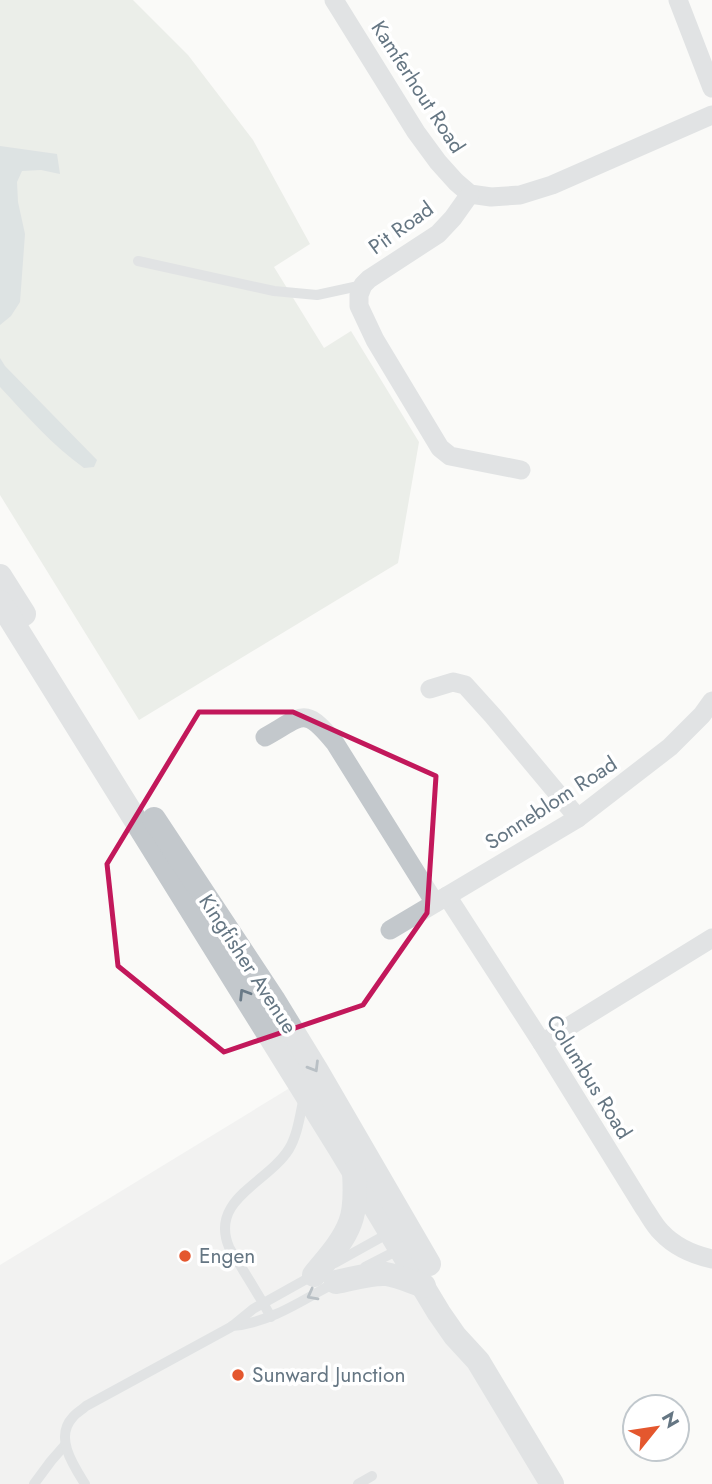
<svg xmlns="http://www.w3.org/2000/svg" width="712" height="1484" viewBox="0 0 712 1484" font-family="Jost,sans-serif">
<style>
.built{fill:#e8e9e9}
.green{fill:#dadfd7}
.water{fill:#bbc7cb}
.lines{fill:none;stroke-linecap:round;stroke-linejoin:round}
.service{stroke:#c3c8cc;stroke-width:10}
.minor{stroke:#c3c8cc;stroke-width:19}
.tertiary{stroke:#c3c8cc;stroke-width:24}
.oneway{stroke:#6a7a87}
.marked{fill:none;stroke:#c2185b;stroke-width:5;stroke-linejoin:round}
.poi-dot{fill:#e4572e;stroke:#fff;stroke-width:2.5}
.labels{text-anchor:middle;stroke-width:7;stroke-linejoin:round;paint-order:stroke}
.street-label{font-size:21px;fill:#657683;stroke:#fff}
.poi-label{font-size:21px;fill:#657683;stroke:#fff;text-anchor:start}
</style>
<rect width="100%" height="100%" fill="#fafaf8"/>
<!-- built -->
<polygon class="built" points="298,1083 542,1484 0,1484 0,1265"/>
<!-- green -->
<polygon class="green" points="0,0 133,0 188,55 253,140 310,244 274,267 324,348 351,331 419,442 398,563 139,720 0,495"/>
<!-- water -->
<g class="water">
<polygon points="0,146 57,154 60,174 41,170 22,171 17,182 18,202 25,234 20,302 11,316 0,325"/>
<path d="M 0,358 L 5,366 L 97,460 L 94,467 L 84,468 C 52,445 27,416 0,387 Z"/>
</g>
<g class="lines">
<!-- service -->
<g class="service">
<polyline points="138,261 274,291 317,295 363,285"/>
<polyline points="335,1263 389,1233"/>
<polyline points="365,1267 398,1250"/>
<path d="M 271,1317 C 262,1301 253,1286 243,1270 C 239,1263 233,1255 229,1247 C 209,1199 268,1183 289,1149 C 298,1134 300,1114 304,1097"/>
<path d="M 232,1326 C 270,1323 303,1300 336,1282"/>
<polyline points="34,1484 51,1461 65,1445"/>
<path d="M 85,1484 C 73,1465 54,1437 73,1417 C 76,1413 82,1410 86,1406 L 231,1327 L 253,1309 L 312,1276"/>
<polyline points="358,1484 372,1476"/>
</g>
<!-- minor -->
<g class="minor">
<polyline points="334,0 416,132 438,162 456,182 470,194 491,197 520,195 552,185 712,115"/>
<polyline points="678,0 712,88"/>
<polyline points="470,194 453,218 438,234 369,279 363,285 359,295 359,306 375,340 440,448 450,456 521,470"/>
<polyline points="430,689 453,682 465,685 493,716 578,818"/>
<path d="M 265,737 C 303,716 304,705 335,743 L 435,903"/>
<path d="M 447,896 L 542,1043 L 644,1208 C 649,1215 654,1225 661,1232 C 674,1246 694,1255 712,1259"/>
<polyline points="390,930 578,818 670,747 702,715 712,701"/>
<polyline points="542,1043 712,938"/>
</g>
<!-- tertiary -->
<g class="tertiary">
<polyline points="0,576 24,614"/>
<polyline points="0,602 340,1149 439,1313 455,1336 478,1361 552,1484"/>
<polyline points="154,819 273,999 317,1071 429,1264"/>
<path d="M 314,1275 C 327,1259 343,1242 350,1223 C 356,1208 355,1188 354,1172"/>
<path d="M 336,1282 C 352,1279 370,1273 386,1274 C 399,1276 412,1282 424,1286"/>
</g>
</g>
<!-- one-way arrows -->
<defs><path id="oneway-chevron" d="M-2-3.5L2.5 0L-2 3.5" fill="none" stroke-width="1.6" stroke-linecap="round" stroke-linejoin="round" transform="scale(1.75)"/></defs>
<g class="oneway">
<use href="#oneway-chevron" transform="translate(244 994) rotate(-122)"/>
<use href="#oneway-chevron" transform="translate(314 1067) rotate(59)"/>
<use href="#oneway-chevron" transform="translate(312 1295) rotate(152)"/>
</g>
<!-- marked area -->
<path d="M0 0H712V1484H0ZM 199,712 L 293,712 L 436,776 L 427,913 L 363,1005 L 224,1052 L 118,966 L 107,864 Z" fill="#fafaf8" fill-opacity=".55" fill-rule="evenodd"/>
<path class="marked" d="M 199,712 L 293,712 L 436,776 L 427,913 L 363,1005 L 224,1052 L 118,966 L 107,864 Z"/>
<!-- markers -->
<g class="poi-dot">
<circle cx="185" cy="1256" r="7"/>
<circle cx="238" cy="1375" r="7"/>
</g>
<g class="labels">
<!-- street labels -->
<g class="street-label">
<text transform="translate(418 87) rotate(57)" y="7">Kamferhout Road</text>
<text transform="translate(401 228) rotate(-36)" y="7">Pit Road</text>
<text transform="translate(551 803) rotate(-33)" y="7">Sonneblom Road</text>
<text transform="translate(248 964) rotate(57)" y="7">Kingfisher Avenue</text>
<text transform="translate(589 1077) rotate(58)" y="7">Columbus Road</text>
</g>
<!-- poi labels -->
<g class="poi-label">
<text x="199" y="1263">Engen</text>
<text x="252" y="1382">Sunward Junction</text>
</g>
</g>
<!-- north arrow -->
<g transform="translate(656 1428) rotate(60)"><circle r="33" fill="#ffffff" stroke="#c1c8cd" stroke-width="2"/>
<path d="M0-5L12 26L0 18L-12 26Z" fill="#e4572e"/>
<text y="-10" font-size="19" font-weight="bold" text-anchor="middle" fill="#657683">N</text>
</g>
</svg>
